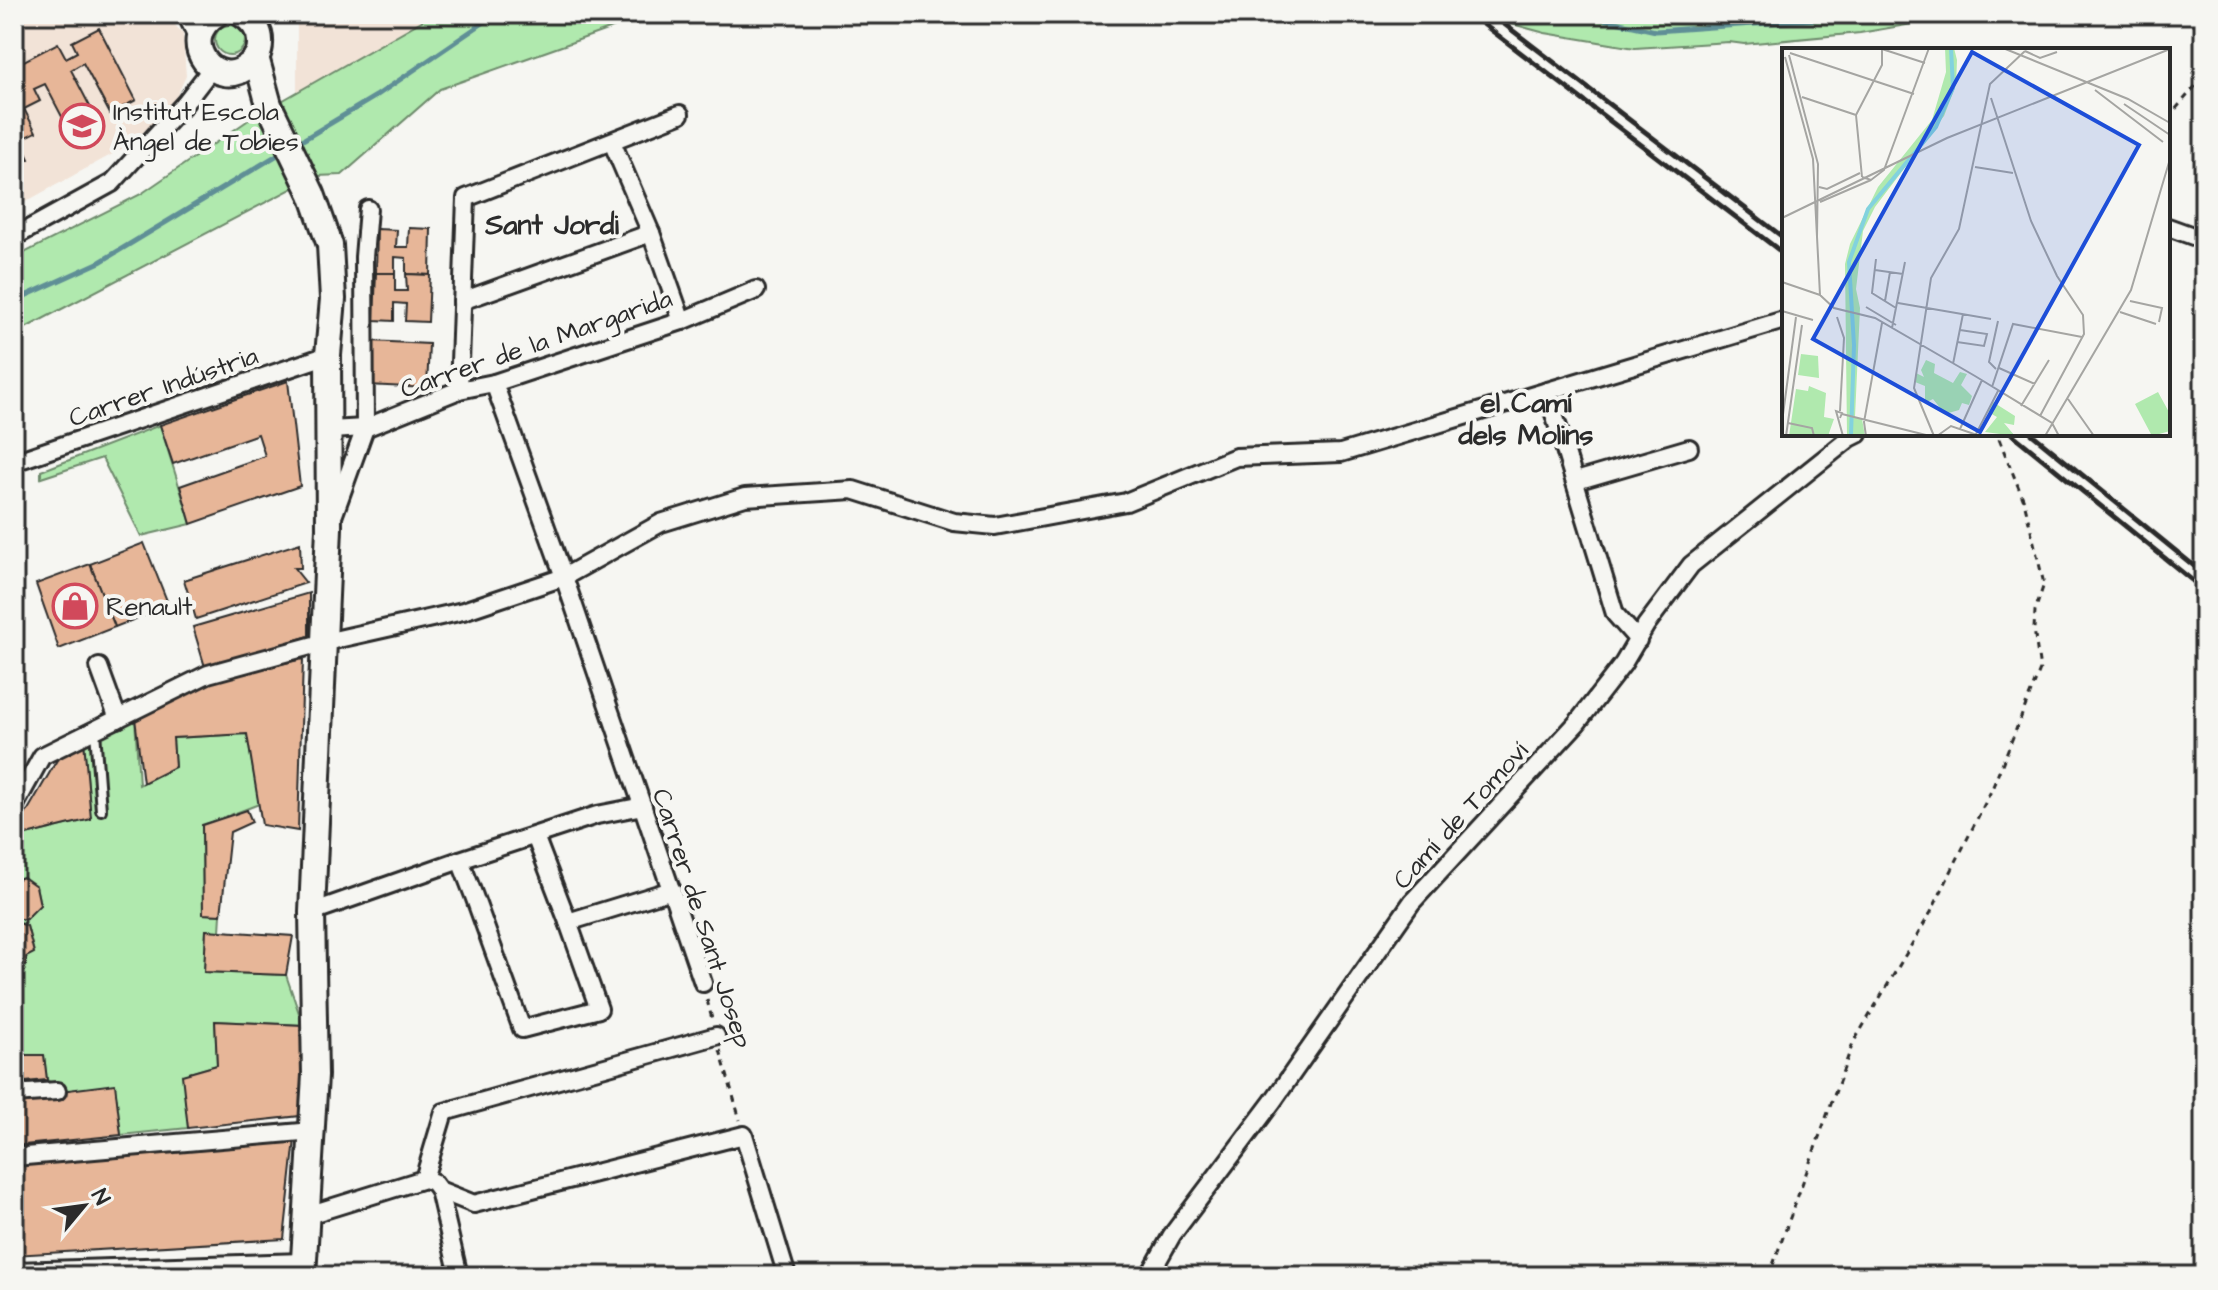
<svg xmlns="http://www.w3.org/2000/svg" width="2218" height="1290" viewBox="0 0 2218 1290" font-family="'Architects Daughter',sans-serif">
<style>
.built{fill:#f2e3d7}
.green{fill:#b0e9ae;stroke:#6e8a6c;stroke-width:2}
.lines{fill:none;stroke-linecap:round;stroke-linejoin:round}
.stream{stroke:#5f8f96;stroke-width:5}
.building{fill:#e7b698;stroke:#2b2b2b;stroke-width:2}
.lane-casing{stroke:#2b2b2b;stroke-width:14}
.street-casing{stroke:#2b2b2b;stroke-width:22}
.secondary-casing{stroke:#2b2b2b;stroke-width:30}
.path{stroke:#2b2b2b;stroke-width:3;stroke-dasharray:6 6;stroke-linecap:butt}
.lane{stroke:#f6f6f2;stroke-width:8}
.street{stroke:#f6f6f2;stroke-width:16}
.secondary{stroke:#f6f6f2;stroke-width:24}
.rail{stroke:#2b2b2b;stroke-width:5}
.labels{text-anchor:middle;stroke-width:8;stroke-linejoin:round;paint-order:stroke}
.poi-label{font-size:26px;fill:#2b2b2b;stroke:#f6f6f2;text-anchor:start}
.street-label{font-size:26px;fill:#2b2b2b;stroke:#f6f6f2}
.neighbourhood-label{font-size:28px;font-weight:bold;fill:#2b2b2b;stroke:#f6f6f2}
.inset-river{fill:none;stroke:#82d2de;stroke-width:4}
.inset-road{fill:none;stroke:#a5a5a2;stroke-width:2}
.view{fill:#1d4ed8;fill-opacity:0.15;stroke:#1d4ed8;stroke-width:4}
.inset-edge{fill:none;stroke:#2b2b2b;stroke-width:4}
</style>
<rect width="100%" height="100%" fill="#f6f6f2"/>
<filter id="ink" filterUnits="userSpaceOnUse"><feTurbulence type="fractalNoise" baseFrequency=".0125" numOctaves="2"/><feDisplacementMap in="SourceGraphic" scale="16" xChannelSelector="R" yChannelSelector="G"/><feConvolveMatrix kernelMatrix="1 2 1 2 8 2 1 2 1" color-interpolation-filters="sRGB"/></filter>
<g filter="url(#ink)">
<!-- built -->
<g class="built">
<polygon points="28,14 165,14 183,34 186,76 172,106 129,145 14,208 14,23"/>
<polygon points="297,14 434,14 297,94"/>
</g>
<!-- green -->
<g class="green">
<polygon points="434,14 652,14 440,89 342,175 316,176 14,334 14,258 141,194 250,119"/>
<polygon points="1475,14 1970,14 1860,33 1744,44 1729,42 1635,48 1545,33"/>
<circle cx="230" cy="40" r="15"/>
<polygon points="160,425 191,524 141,536 102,458 41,478 41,471"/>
<polygon points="135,718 139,785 175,767 173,738 247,734 259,804 202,826 203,914 221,915 220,931 206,931 204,972 286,975 303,1025 215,1021 217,1065 183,1075 188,1128 121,1135 115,1085 63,1091 47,1080 44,1055 14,1055 18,1042 14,1042 19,1025 14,1024 14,964 26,966 26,957 34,952 27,926 14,921 14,919 40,905 36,886 24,877 14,880 14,838 91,819 84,741"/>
</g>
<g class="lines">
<!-- stream -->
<g class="stream">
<polyline points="1579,14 1656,31 1894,14"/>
<polyline points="296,144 376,96 496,14"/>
<polyline points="14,301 100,262 284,151"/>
</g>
</g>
<!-- building -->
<g class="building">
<polygon points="99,28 136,100 110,114 83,63 71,70 97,120 71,134 45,84 34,89 40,101 24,109 36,132 20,140 29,159 14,167 14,66 58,43 66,58 77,52 72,42"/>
<polygon points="409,228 431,229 430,275 406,274 406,258 395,257 395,273 376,273 377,229 397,230 396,247 408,247"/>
<polygon points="376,273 395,273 395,291 407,291 406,274 430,275 428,322 405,321 406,304 394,303 394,321 374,320"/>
<polygon points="370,341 429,344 427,388 368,385"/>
<polygon points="288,381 300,486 191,524 180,486 265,456 258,434 173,464 160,425"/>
<polygon points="144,543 169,606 115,627 90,564"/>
<polygon points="300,543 301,568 294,568 306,583 196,619 184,580"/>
<polygon points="90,564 115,627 59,649 36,584"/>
<polygon points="309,593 309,636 205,667 193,627"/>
<polygon points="303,659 298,831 262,825 247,734 173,738 175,767 143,783 135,718 210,680"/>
<polygon points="84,741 91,819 14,838 14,834 57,760"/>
<polygon points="247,810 252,822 230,832 221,915 203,914 202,825"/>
<polygon points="23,877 36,886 40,905 26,919 14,919 14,880"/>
<polygon points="14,921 27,926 34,953 26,957 26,966 14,964"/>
<polygon points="206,930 293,936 286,975 204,972"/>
<polygon points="215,1021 303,1025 300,1116 188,1128 182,1075 217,1065"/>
<polygon points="14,1055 44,1055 47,1080 14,1083"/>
<polygon points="115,1084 121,1135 14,1146 14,1097"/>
<polygon points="295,1139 284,1239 14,1255 14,1161"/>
<rect x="217" y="1269" width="66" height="7"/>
</g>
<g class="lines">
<!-- lane casing -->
<g class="lane-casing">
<polyline id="lane" points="95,731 101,810"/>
</g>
<!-- street casing -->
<g class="street-casing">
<g id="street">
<polyline points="186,14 198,39"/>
<polyline points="612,142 651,233 682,321"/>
<polyline points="2168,227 2204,240"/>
<polyline points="14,237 112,183 185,103 212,68"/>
<polyline points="462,301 651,233"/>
<polyline points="494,383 564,577 703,983"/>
<polyline points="459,390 466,198 680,114"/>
<polyline points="1547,391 1615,614 1638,640"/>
<polyline points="330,430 365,428 459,390 494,383 682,321 756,290"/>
<polyline points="14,462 328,355"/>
<polyline points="1576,481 1689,448"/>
<polyline points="334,514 365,428 364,257 368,209"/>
<polyline points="99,667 118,719"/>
<polyline points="14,807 42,756 208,674 325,642 463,611 564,577 661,523 745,497 853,490 954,522 995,526 1126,502 1236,457 1341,453 1784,320"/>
<polyline points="460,860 474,896 522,1029 599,1009 568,922 535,836"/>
<polyline points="312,912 460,860 597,815 643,806"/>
<polyline points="568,922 672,890"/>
<polyline points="14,1094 57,1091"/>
<polyline points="14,1157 313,1131"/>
<polyline points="424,1179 444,1112 716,1036"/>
<polyline points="439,1190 459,1276"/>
<polyline points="308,1215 424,1179 433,1182 439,1190 474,1204 744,1135 787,1276"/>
<polyline points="14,1271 304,1262"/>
<polyline points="1149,1276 1172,1235 1273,1101 1412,902 1577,723 1623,664 1646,625 1691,565 1850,438 1858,434"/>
</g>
</g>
<!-- secondary casing -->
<g class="secondary-casing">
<g id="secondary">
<path d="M 216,14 C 174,41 217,94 249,65 C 256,60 260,52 260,44 C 261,30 253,21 242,14"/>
<polyline points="256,57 269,105 312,194 330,245 333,299 328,355 329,528 312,912 315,1075 303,1276"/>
</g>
</g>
<!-- path -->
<g class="path">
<polyline points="2168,118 2204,76"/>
<polyline points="707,1000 712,1019"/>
<polyline points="720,1050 740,1120"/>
<polyline points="1769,1276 1853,1043 1931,912 1992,789 2040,670 2034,629 2035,611 2044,584 2024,501 1997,434"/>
</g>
<!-- lane -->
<use href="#lane" class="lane"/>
<!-- street -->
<use href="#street" class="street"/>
<!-- secondary -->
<use href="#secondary" class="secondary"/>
<!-- rail -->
<g class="rail">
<polyline points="1470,14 1784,254"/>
<polyline points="1491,14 1784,238"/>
<polyline points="2012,434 2204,590"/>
<polyline points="2032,434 2204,574"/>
</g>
</g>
</g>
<!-- icons -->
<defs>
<g id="school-ring" transform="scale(2.3)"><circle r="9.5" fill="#f6f6f2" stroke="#d1495b" stroke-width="1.5"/><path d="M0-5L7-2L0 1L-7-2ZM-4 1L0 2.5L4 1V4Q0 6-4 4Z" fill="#d1495b"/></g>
<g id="shop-ring" transform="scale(2.3)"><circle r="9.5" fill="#f6f6f2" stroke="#d1495b" stroke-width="1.5"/><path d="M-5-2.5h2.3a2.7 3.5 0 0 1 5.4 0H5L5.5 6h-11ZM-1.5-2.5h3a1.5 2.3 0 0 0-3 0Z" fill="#d1495b"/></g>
</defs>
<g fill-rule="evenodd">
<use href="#school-ring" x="82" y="126"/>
<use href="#shop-ring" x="75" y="606"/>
</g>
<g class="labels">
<!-- poi labels -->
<g class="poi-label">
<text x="113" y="120">Institut Escola<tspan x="113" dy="30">Àngel de Tobies</tspan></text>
<text x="106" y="615">Renault</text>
</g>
<!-- street labels -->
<g class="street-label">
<text transform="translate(536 343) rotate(-19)" y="9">Carrer de la Margarida</text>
<text transform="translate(163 386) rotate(-19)" y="9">Carrer Indústria</text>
<text transform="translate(1460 815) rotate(-48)" y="9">Camí de Tomoví</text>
<text transform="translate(703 918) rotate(72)" y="9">Carrer de Sant Josep</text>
</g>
<!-- neighbourhood labels -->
<g class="neighbourhood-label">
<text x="552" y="234">Sant Jordi</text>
<text x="1526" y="412">el Camí<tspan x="1526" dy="32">dels Molins</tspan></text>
</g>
</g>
<!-- overview -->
<g transform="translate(1782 48)">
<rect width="388" height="388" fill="#f6f6f2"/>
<path d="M 163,0 L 172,0 L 175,12 L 174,37 L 162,68 L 93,159 L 81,183 L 74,241 L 78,260 L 73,369 L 80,371 L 83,388 L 65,388 L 63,216 L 68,196 L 96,139 L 150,72 L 164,24 ZM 19,306 L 36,308 L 37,330 L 16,327 ZM 144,312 L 153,316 L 152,325 L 171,335 L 178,324 L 185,326 L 179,337 L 190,348 L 187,357 L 180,355 L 177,362 L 163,366 L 151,351 L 143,355 L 143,338 L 133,334 L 134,325 L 142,329 L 139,322 ZM 27,338 L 44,345 L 42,369 L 52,371 L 46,388 L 7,388 L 14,341 L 26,343 ZM 376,344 L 388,366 L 388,383 L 370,388 L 353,356 ZM 211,354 L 233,368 L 232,377 L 222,375 L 233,388 L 203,384 L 215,369 L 206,364 Z" fill="#b0e9ae"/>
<path class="inset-river" d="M 69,388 L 72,297 L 67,214 L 86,161 L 154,79 L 171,40 L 169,0"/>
<path class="inset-road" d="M 221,0 L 346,51 L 388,75M 100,1 L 143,15M 243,3 L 258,10 L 275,4M 8,5 L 132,46M 7,7 L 36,116 L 35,189M 3,9 L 31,111 L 38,247 L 52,260 L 93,270 L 193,328 L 270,375 L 277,388M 313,42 L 381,94M 20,49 L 74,67M 209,50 L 249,173 L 275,228 L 301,267 L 302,286 L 258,368M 342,56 L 388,87M 193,119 L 231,125M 80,129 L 89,132 L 102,122 L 147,0M 80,129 L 74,67 L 100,17 L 100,0M 37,139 L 45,141 L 78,125M 38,154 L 89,132M 0,170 L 165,90 L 388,1M 94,211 L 90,245 L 114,260M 93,222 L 121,226M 0,234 L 38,247M 103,253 L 108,224M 348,253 L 380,260 L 377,274M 116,255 L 209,271M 84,259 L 114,277M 0,263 L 31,272M 338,264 L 374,276M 55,269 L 62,290 L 58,363M 110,280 L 123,214M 175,294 L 202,298 L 205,286 L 178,282M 171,316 L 181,266M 217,320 L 253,336M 214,321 L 207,314 L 216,273M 210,339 L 231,276 L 300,289M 286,351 L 312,388M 239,358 L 267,312M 60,366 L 148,388M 58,370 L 60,365 L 54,363 L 61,388M 0,374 L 14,269M 6,375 L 30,380 L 32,388M 178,381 L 200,332M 194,386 L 216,343M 4,388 L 20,277M 84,388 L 82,374 L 100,275M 152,388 L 132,340 L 149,230 L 177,181 L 208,36 L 243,3M 155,388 L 169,378 L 195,387M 263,388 L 349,242 L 388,111"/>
<path class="view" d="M 190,4 L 357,97 L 198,384 L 31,291 Z"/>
<rect width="388" height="388" class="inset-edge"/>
</g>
<!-- margin -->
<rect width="2218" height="1290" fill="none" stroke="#f6f6f2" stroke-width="48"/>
<rect x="24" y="24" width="2170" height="1242" fill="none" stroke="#2b2b2b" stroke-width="3" filter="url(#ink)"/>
<!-- north arrow -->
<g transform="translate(84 1206) rotate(61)" stroke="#f6f6f2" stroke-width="6" paint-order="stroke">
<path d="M0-6L14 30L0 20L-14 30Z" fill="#2b2b2b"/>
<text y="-12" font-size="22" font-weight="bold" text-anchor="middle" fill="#2b2b2b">N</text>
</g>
</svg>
